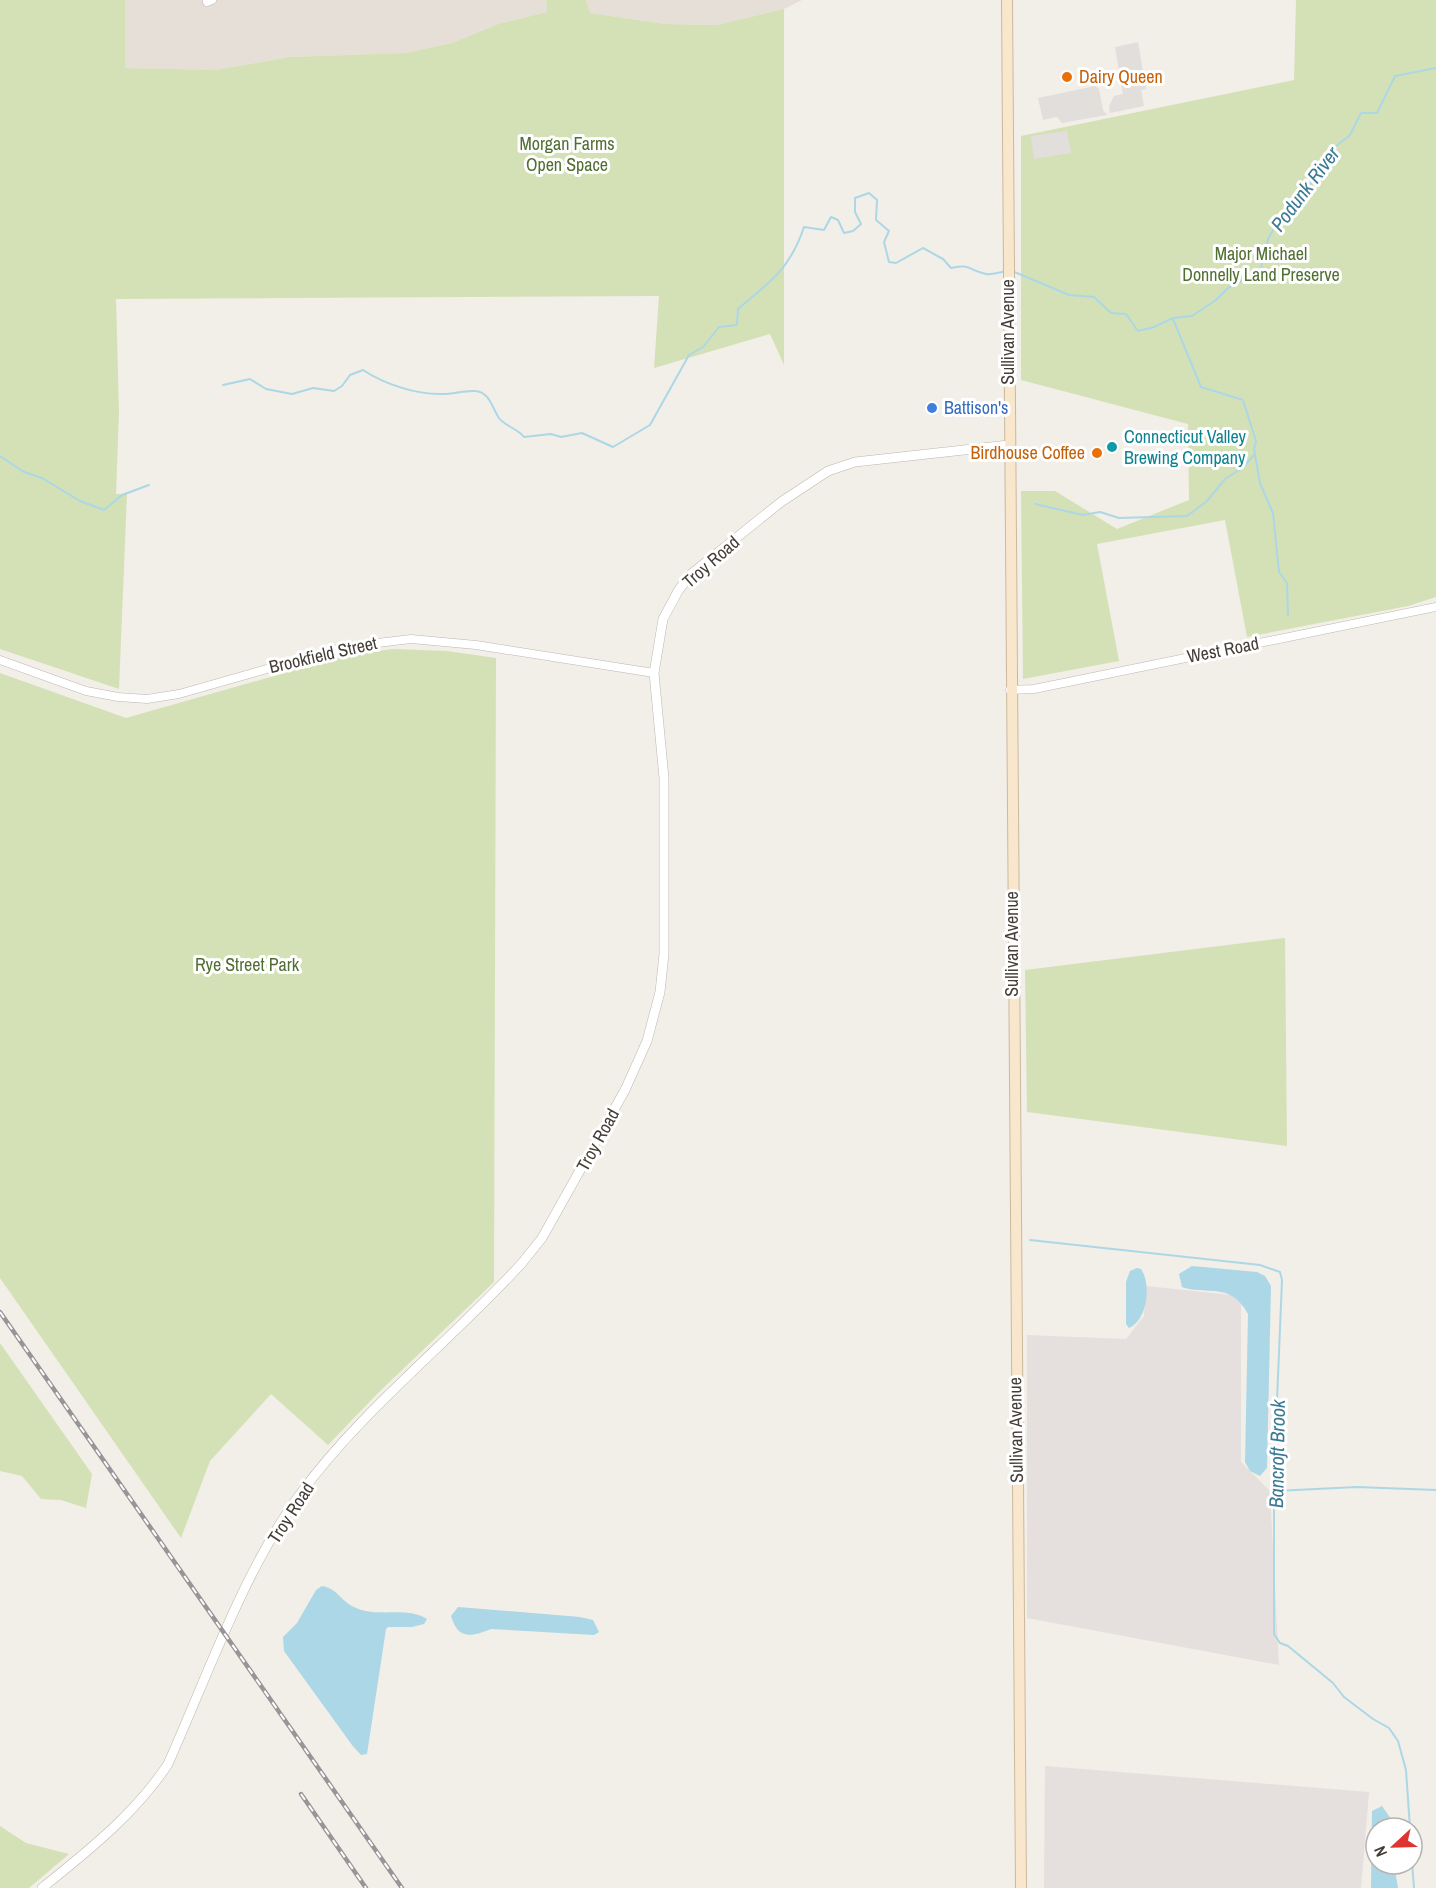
<svg xmlns="http://www.w3.org/2000/svg" width="1436" height="1888" viewBox="0 0 1436 1888" font-family="'Archivo Narrow',sans-serif">
<style>
.residential{fill:#e5dfd7}
.industrial{fill:#e5e0dd}
.green{fill:#d4e1b6}
.parking{fill:#e1dedc}
.water{fill:#acd7e7}
.lines{fill:none;stroke-linecap:round;stroke-linejoin:round}
.stream{stroke:#acd7e7;stroke-width:2}
.minor-casing{stroke:#bfb7af;stroke-width:9}
.tertiary-casing{stroke:#bfb7af;stroke-width:10}
.secondary-casing{stroke:#ccb99d;stroke-width:12}
.minor{stroke:#fff;stroke-width:8}
.tertiary{stroke:#fff;stroke-width:9}
.secondary{stroke:#f8e7cc;stroke-width:10}
.rail-casing{stroke:#969696;stroke-width:4.5}
.rail{stroke:#fff;stroke-width:2;stroke-dasharray:7;stroke-linecap:butt}
.food-dot{fill:#e8710a;stroke:#fff;stroke-width:2}
.shop-dot{fill:#3f7fe0;stroke:#fff;stroke-width:2}
.culture-dot{fill:#0f9aa8;stroke:#fff;stroke-width:2}
.labels{text-anchor:middle;stroke-width:6;stroke-linejoin:round;paint-order:stroke}
.food-label{font-size:18px;fill:#c56008;stroke:#fff;text-anchor:start}
.park-label{font-size:18px;fill:#516f32;stroke:#fff}
.street-label{font-size:18px;fill:#453e38;stroke:#fff}
.shop-label{font-size:18px;fill:#366cbe;stroke:#fff;text-anchor:start}
.culture-label{font-size:18px;fill:#0d838f;stroke:#fff;text-anchor:start}
.water-label{font-size:20px;font-style:italic;fill:#3a7a94;stroke:#fff}
</style>
<rect width="100%" height="100%" fill="#f2eee8"/>
<!-- residential -->
<g class="residential">
<polygon points="125,0 546,0 547,12 498,24 452,43 405,53 290,57 216,70 125,68"/>
<polygon points="586,0 802,0 784,9 716,25 665,24 590,13"/>
</g>
<!-- industrial -->
<g class="industrial">
<polygon points="1146,1286 1241,1296 1241,1462 1270,1491 1279,1665 1027,1618 1027,1335 1126,1339 1144,1316"/>
<polygon points="1045,1766 1369,1792 1361,1888 1044,1888"/>
</g>
<!-- green -->
<g class="green">
<polygon points="0,0 125,0 125,68 216,70 290,57 405,53 452,43 498,24 547,12 546,0 586,0 590,13 665,24 716,25 784,9 784,365 770,334 654,368 659,296 116,299 119,412 116,494 127,494 119,689 0,649"/>
<polygon points="1296,0 1436,0 1436,597 1408,606 1247,637 1225,520 1097,544 1119,661 1023,679 1021,491 1055,491 1117,529 1189,500 1188,424 1021,380 1021,136 1294,80"/>
<polygon points="393,649 447,651 496,658 494,1282 377,1394 328,1445 271,1394 210,1461 181,1538 0,1278 0,673 126,718 348,655"/>
<polygon points="1285,938 1287,1146 1027,1112 1025,970"/>
<polygon points="0,1343 92,1474 86,1508 61,1500 41,1499 22,1476 0,1471"/>
<polygon points="0,1826 26,1843 69,1854 29,1888 0,1888"/>
</g>
<!-- parking -->
<g class="parking">
<polygon points="1138,42 1146,89 1141,90 1144,106 1110,113 1109,106 1114,96 1123,94 1115,47"/>
<polygon points="1095,86 1099,89 1103,110 1107,115 1062,123 1057,117 1043,120 1038,98"/>
<polygon points="1067,131 1071,153 1034,159 1031,136"/>
</g>
<!-- water -->
<g class="water">
<path d="M 1192,1266 L 1257,1272 L 1265,1276 L 1271,1286 L 1267,1468 L 1260,1476 L 1250,1471 L 1245,1462 L 1248,1314 C 1230,1281 1209,1296 1182,1287 L 1179,1274 Z"/>
<path d="M 1137,1268 L 1141,1269 C 1152,1285 1147,1320 1129,1328 L 1126,1324 L 1126,1282 L 1130,1271 Z"/>
<path d="M 322,1586 C 341,1589 340,1606 366,1611 C 385,1615 410,1608 427,1619 L 424,1624 L 412,1627 L 388,1627 L 386,1629 L 367,1754 L 361,1755 L 352,1745 L 284,1651 L 283,1637 L 297,1623 L 316,1590 Z"/>
<path d="M 458,1607 L 580,1617 L 593,1620 L 599,1632 L 594,1635 L 491,1629 C 471,1637 458,1640 451,1616 Z"/>
<polygon points="1382,1806 1391,1819 1390,1828 1376,1828 1376,1864 1394,1864 1398,1888 1371,1888 1372,1811"/>
</g>
<g class="lines">
<!-- stream -->
<g class="stream">
<polyline points="1012,271 1069,295 1094,297 1111,313 1126,314 1138,331 1154,327 1173,318 1192,316 1216,300 1228,288 1260,272 1268,239 1285,209 1326,168 1330,151 1350,135 1361,113 1377,113 1395,76 1436,68"/>
<polyline points="1173,319 1201,387 1243,400 1256,441 1254,449 1260,483 1273,513 1279,572 1287,583 1288,615"/>
<path d="M 223,385 L 250,379 L 266,389 L 292,394 L 313,388 L 334,391 L 342,386 L 350,375 L 363,370 C 384,384 417,395 443,394 C 453,394 466,390 475,391 C 490,392 492,408 499,418 C 506,427 517,428 524,437 L 551,434 L 561,437 L 582,433 L 613,447 L 650,425 L 689,355 L 703,347 L 719,327 L 737,325 L 738,309 C 770,282 790,269 804,227 L 824,230 L 831,217 L 838,220 L 844,233 L 853,231 L 861,224 L 855,212 L 855,198 L 869,193 L 877,200 L 876,220 L 889,231 L 884,242 L 889,262 L 896,263 L 923,248 L 943,259 L 951,268 C 970,263 970,271 986,274 C 992,275 1000,272 1007,271"/>
<polyline points="0,456 24,472 42,478 80,501 104,510 122,495 149,485"/>
<polyline points="1035,504 1083,515 1100,512 1119,518 1187,516 1207,501 1225,479 1242,468 1254,455"/>
<polyline points="1030,1240 1260,1265 1280,1272 1282,1280 1274,1473 1274,1634 1280,1643 1288,1646 1333,1683 1344,1697 1373,1719 1389,1728 1398,1741 1406,1770 1410,1828"/>
<polyline points="1275,1491 1357,1487 1436,1490"/>
<polyline points="1412,1862 1414,1888"/>
</g>
<!-- minor casing -->
<g class="minor-casing">
<g id="minor">
<polyline points="207,2 212,0"/>
<polyline points="0,660 86,691 118,697 147,699 179,694 344,647 411,639 476,645 654,673"/>
<polyline points="1010,690 1034,689 1436,607"/>
</g>
</g>
<!-- tertiary casing -->
<g class="tertiary-casing">
<path id="tertiary" d="M 42,1888 C 88,1851 136,1813 168,1764 C 206,1679 244,1571 298,1497 C 361,1410 449,1343 522,1263 L 542,1238 L 625,1090 L 647,1041 L 660,992 L 664,954 L 664,778 L 654,673 L 663,619 L 678,591 L 690,575 L 781,502 L 828,471 L 855,462 L 1009,445"/>
</g>
<!-- secondary casing -->
<g class="secondary-casing">
<polyline id="secondary" points="1007,0 1021,1888"/>
</g>
<!-- minor -->
<use href="#minor" class="minor"/>
<!-- tertiary -->
<use href="#tertiary" class="tertiary"/>
<!-- secondary -->
<use href="#secondary" class="secondary"/>
<!-- rail casing -->
<g class="rail-casing">
<g id="rail">
<polyline points="0,1312 402,1888"/>
<polyline points="301,1794 366,1888"/>
</g>
</g>
<!-- rail -->
<use href="#rail" class="rail"/>
</g>
<!-- markers -->
<g class="food-dot">
<circle cx="1067" cy="77" r="6"/>
<circle cx="1097" cy="453" r="6"/>
</g>
<circle class="shop-dot" cx="932" cy="408" r="6"/>
<circle class="culture-dot" cx="1112" cy="447" r="6"/>
<g class="labels">
<!-- food labels -->
<g class="food-label">
<text x="1079" y="83">Dairy Queen</text>
<text x="1085" y="459" text-anchor="end">Birdhouse Coffee</text>
</g>
<!-- park labels -->
<g class="park-label">
<text x="567" y="150">Morgan Farms<tspan x="567" dy="21">Open Space</tspan></text>
<text x="1261" y="260">Major Michael<tspan x="1261" dy="21">Donnelly Land Preserve</tspan></text>
<text x="247" y="971">Rye Street Park</text>
</g>
<!-- street labels -->
<g class="street-label">
<text transform="translate(1008 332) rotate(-90)" y="6">Sullivan Avenue</text>
<text transform="translate(711 562) rotate(-41)" y="6">Troy Road</text>
<text transform="translate(1223 650) rotate(-11)" y="6">West Road</text>
<text transform="translate(323 655) rotate(-13)" y="6">Brookfield Street</text>
<text transform="translate(1012 944) rotate(-90)" y="6">Sullivan Avenue</text>
<text transform="translate(598 1140) rotate(-61)" y="6">Troy Road</text>
<text transform="translate(1016 1430) rotate(-91)" y="6">Sullivan Avenue</text>
<text transform="translate(291 1513) rotate(-57)" y="6">Troy Road</text>
</g>
<!-- shop labels -->
<g class="shop-label">
<text x="944" y="414">Battison's</text>
</g>
<!-- culture labels -->
<g class="culture-label">
<text x="1124" y="443">Connecticut Valley<tspan x="1124" dy="21">Brewing Company</tspan></text>
</g>
<!-- water labels -->
<g class="water-label">
<text transform="translate(1305 189) rotate(-53)" y="7">Podunk River</text>
<text transform="translate(1277 1454) rotate(-89)" y="7">Bancroft Brook</text>
</g>
</g>
<!-- north arrow -->
<g transform="translate(1394 1846) rotate(248)"><circle r="28" fill="#ffffff" stroke="#b5b2af" stroke-width="1.5"/>
<path d="M0-4.5L10 22L0 15L-10 22Z" fill="#df3532"/>
<text y="-9" font-size="16" font-weight="bold" text-anchor="middle" fill="#453e38">N</text>
</g>
</svg>
